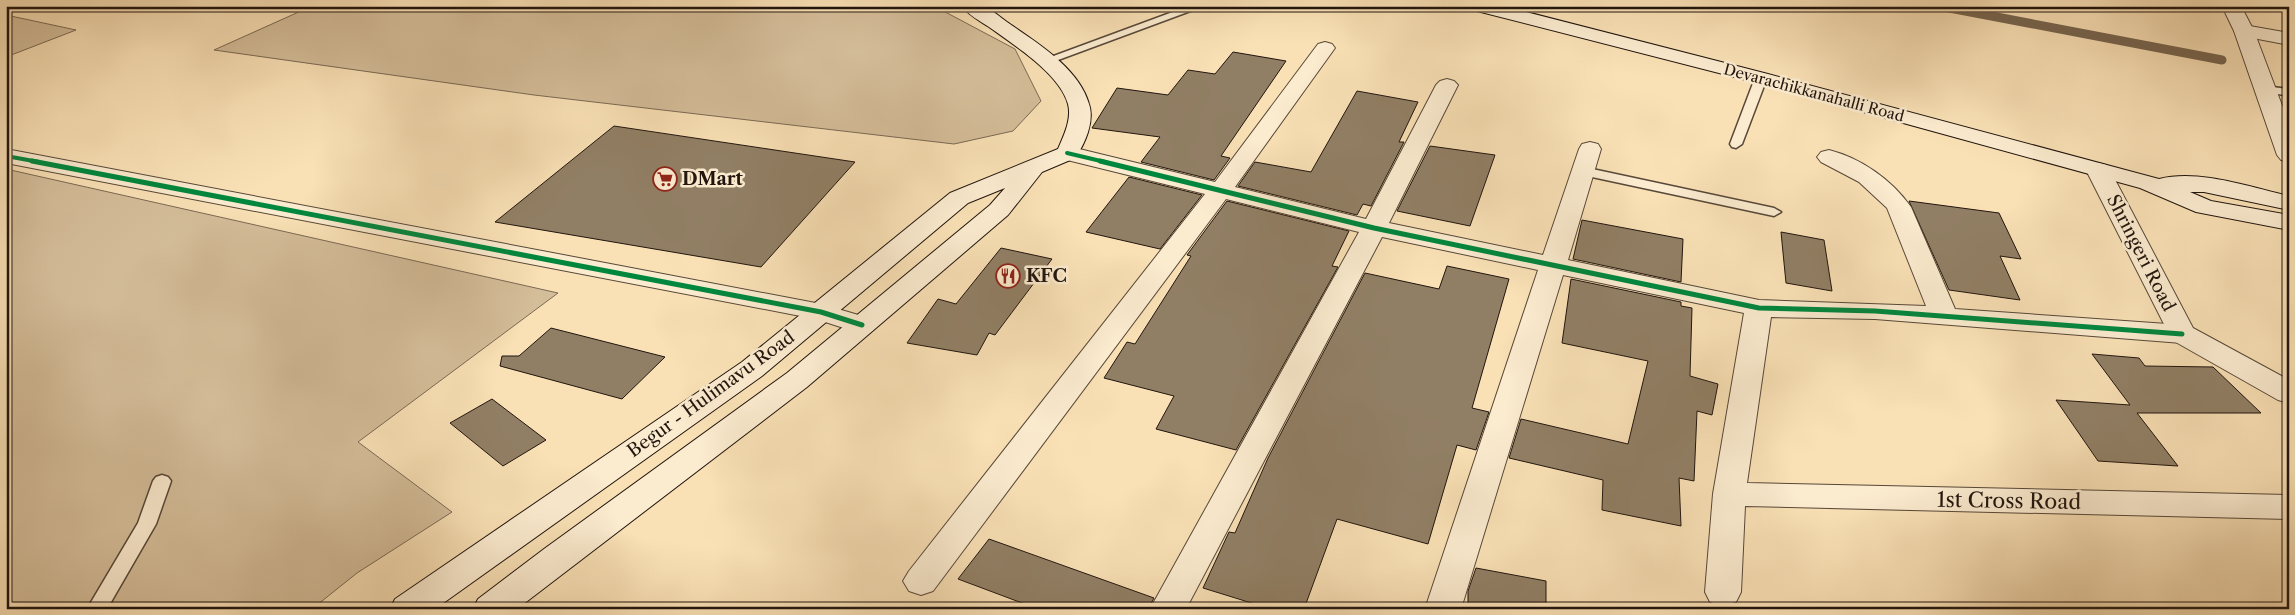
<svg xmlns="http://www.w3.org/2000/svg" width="2295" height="615" viewBox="0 0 2295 615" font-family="'Libre Caslon Text',serif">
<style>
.green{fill:#d4bd99;stroke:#7a6954}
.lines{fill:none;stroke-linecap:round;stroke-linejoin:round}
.stream{stroke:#776550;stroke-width:9}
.building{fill:#917f65;stroke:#21150e}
.service-casing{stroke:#574838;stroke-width:3}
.minor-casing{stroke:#574838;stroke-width:2}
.tertiary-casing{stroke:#574838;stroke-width:2}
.secondary-casing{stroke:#21150e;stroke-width:2}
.service{fill:#fbebcf;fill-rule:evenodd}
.minor{fill:#fbebcf;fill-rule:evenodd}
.tertiary{fill:#fbebcf;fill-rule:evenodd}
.secondary{fill:#fbebcf;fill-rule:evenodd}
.cycleway-far1-casing{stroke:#fbebcf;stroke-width:6}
.cycleway-casing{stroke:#fbebcf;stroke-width:8}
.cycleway-far1{stroke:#00873e;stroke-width:4}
.cycleway{stroke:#00873e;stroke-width:5}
.labels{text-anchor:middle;stroke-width:5;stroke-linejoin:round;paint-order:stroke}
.far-street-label{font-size:15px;fill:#21150e;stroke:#fbebcf}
.poi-label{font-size:18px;font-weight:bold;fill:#21150e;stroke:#fbebcf;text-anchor:start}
.street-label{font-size:18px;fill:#21150e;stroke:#fbebcf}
.near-street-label{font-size:21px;fill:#21150e;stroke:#fbebcf}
</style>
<rect width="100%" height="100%" fill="#f9e0b5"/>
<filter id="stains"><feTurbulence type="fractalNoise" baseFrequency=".004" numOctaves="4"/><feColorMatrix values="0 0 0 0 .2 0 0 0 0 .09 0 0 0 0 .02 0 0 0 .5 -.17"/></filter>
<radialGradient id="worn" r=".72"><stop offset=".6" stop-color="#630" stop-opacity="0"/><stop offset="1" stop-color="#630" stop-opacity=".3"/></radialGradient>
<!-- green -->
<g class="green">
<polygon points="312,6 934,6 1015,49 1041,101 1013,131 954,144 534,95 214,50"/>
<polygon points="6,15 76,30 6,57"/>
<polygon points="6,169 558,293 358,442 452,512 357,573 312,609 6,609"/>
</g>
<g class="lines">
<!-- stream -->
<polyline class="stream" points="1939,6 2222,60"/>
</g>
<!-- building -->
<g class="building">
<polygon points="1233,52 1286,61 1221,156 1230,158 1214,180 1141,162 1160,137 1092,128 1117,88 1168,95 1188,70 1215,74"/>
<polygon points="1357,91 1418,102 1399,142 1404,142 1371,206 1363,204 1357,215 1238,186 1255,162 1311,172"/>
<polygon points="614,126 855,162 761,267 495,222"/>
<polygon points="1430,146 1495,155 1470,226 1397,211"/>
<polygon points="1129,177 1202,195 1160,249 1086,232"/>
<polygon points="1227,201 1349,231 1332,266 1338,267 1236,450 1156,429 1174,396 1104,378 1127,342 1135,344 1191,256 1187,255"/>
<polygon points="1909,201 1999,213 2021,259 2000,256 2020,300 1949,290"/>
<polygon points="1582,220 1683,239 1681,282 1573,259"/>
<polygon points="1781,232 1824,240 1832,291 1786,283"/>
<polygon points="1001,248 1052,259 995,335 989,333 977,355 907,343 938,299 956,304"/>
<polygon points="1447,266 1509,279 1472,408 1489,412 1476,450 1457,445 1428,544 1337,519 1304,609 1271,609 1203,588 1229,532 1235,533 1268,458 1365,273 1439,289"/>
<polygon points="1571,279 1681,302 1681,306 1692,308 1690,376 1718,384 1712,415 1697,411 1694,481 1679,478 1681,526 1602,510 1603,480 1509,458 1521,419 1628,444 1648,361 1562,343"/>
<polygon points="551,328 665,357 622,399 500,366 502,356 519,356"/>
<polygon points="2092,354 2139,358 2145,366 2213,367 2261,413 2137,413 2178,466 2098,461 2056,400 2130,405"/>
<polygon points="492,399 546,440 503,466 450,423"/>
<polygon points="989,539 1154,598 1148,609 1038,609 958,579"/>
<polygon points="1476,568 1546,581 1546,609 1488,609 1468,605 1468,591"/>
</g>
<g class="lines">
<!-- service casing -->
<g class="service-casing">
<g id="service">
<polygon points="1189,6 1204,6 1050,63 1042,63 1040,61"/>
<polygon points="1761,75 1767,78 1742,144 1736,148 1732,147 1730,144 1755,78"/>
<polygon points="2264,86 2289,89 2289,96 2260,91 2260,87"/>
<polygon points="1583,167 1774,208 1781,212 1774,216 1578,174 1577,171 1578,168"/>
<polygon points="162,475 168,477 171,481 156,524 107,609 87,609 138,523 153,481 156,477"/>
</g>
</g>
<!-- minor casing -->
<g class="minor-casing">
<g id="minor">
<polygon points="2244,25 2289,33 2289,45 2237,35 2234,31 2237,27"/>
<path d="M 1325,42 L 1332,44 L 1335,48 L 1235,187 L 1366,219 L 1436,85 L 1440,81 L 1447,79 L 1454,81 L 1458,85 L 1389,223 L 1543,255 L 1579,149 L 1582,144 L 1590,142 L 1598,144 L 1601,149 L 1568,260 L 1759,300 L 1926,306 L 1887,208 L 1859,182 L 1821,162 L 1817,157 L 1821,152 L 1829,150 C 1861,158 1892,180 1911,207 L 1955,309 L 2182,325 L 2192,328 L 2196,334 L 2192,340 L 2182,343 L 1875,319 L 1771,317 L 1747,483 L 2289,495 L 2289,519 L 1745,506 L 1741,592 L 1736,602 L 1723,606 L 1710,602 L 1705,592 L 1713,494 L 1744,313 L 1563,275 L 1461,609 L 1425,609 L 1538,270 L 1382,237 L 1186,609 L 1150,609 L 1359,232 L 1226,199 L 933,591 L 921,595 L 909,591 L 903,581 L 909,571 L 1205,194 L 1059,158 L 1055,153 L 1059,148 L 1067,146 L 1215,182 L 1318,44 Z"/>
<polygon points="6,149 821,304 872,319 876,325 872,331 862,334 816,319 6,163"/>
</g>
</g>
<!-- tertiary casing -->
<g class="tertiary-casing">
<g id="tertiary">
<polygon points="2222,6 2241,6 2254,31 2289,124 2289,162 2281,160 2277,155 2234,31"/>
<polygon points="2098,163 2106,165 2110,170 2193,328 2289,380 2289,403 2278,400 2172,340 2086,170 2090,165"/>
</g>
</g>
<!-- secondary casing -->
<g class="secondary-casing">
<g id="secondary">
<path d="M 962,6 C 968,6 979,4 985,7 C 992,10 1000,17 1007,22 C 1036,42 1079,68 1089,104 C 1095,121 1085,144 1075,158 L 1042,172 L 1008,215 L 807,387 L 517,609 L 473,609 L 478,599 L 544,549 L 787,373 L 990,205 L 1005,188 L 968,203 L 762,376 L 435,609 L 390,609 L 395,599 L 742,362 L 950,193 L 1058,149 C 1064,135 1072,119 1068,104 C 1060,74 1014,45 989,27 C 980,21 968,15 962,6 Z"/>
<path d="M 1471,6 L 1503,6 L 1768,74 L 2159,179 C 2199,169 2249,187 2289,196 L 2289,210 L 2204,192 L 2190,192 L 2211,201 L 2289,215 L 2289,230 L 2196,212 L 2140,188 L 1754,82 L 1473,10 Z"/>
</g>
</g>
<!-- service -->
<use href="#service" class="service"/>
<!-- minor -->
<use href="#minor" class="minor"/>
<!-- tertiary -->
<use href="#tertiary" class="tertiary"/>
<!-- secondary -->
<use href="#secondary" class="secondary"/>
<!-- cycleway-far1 casing -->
<g class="cycleway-far1-casing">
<g id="cycleway-far1">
<polyline points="1067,153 1105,162"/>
<polyline points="6,156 39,162"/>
</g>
</g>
<!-- cycleway casing -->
<g class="cycleway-casing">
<g id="cycleway">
<polyline points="32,161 821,312 862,325"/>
<polyline points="1100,161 1374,228 1759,308 1875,311 2182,334"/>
</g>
</g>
<!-- cycleway-far1 -->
<use href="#cycleway-far1" class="cycleway-far1"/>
<!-- cycleway -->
<use href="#cycleway" class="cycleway"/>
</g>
<!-- icons -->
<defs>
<g id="supermarket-ring" transform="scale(1.25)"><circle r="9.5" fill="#fbebcf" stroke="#8f2418" stroke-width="1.5"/><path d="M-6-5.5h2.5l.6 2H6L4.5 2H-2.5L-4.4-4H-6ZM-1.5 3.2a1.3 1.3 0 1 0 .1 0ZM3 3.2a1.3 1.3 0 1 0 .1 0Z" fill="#8f2418"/></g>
<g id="restaurant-ring" transform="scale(1.25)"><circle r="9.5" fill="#fbebcf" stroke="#8f2418" stroke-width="1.5"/><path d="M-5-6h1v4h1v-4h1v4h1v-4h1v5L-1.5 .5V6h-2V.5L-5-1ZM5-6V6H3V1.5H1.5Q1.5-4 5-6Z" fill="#8f2418"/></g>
</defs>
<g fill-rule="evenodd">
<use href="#supermarket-ring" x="665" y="179"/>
<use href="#restaurant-ring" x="1008" y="276"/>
</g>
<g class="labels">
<!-- far-street labels -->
<g class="far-street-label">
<text transform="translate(1814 93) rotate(15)" y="5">Devarachikkanahalli Road</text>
</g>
<!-- poi labels -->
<g class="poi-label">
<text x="682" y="185">DMart</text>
<text x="1026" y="282">KFC</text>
</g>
<!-- street labels -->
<g class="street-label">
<text transform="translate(2141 253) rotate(63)" y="6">Shringeri Road</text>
<text transform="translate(711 394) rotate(-36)" y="6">Begur - Hulimavu Road</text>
</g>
<!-- near-street labels -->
<g class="near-street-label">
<text transform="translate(2009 501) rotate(1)" y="7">1st Cross Road</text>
</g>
</g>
<!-- margin -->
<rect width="2295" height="615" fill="none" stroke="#f9e0b5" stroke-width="25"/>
<rect x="8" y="8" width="2280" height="600" fill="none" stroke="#21150e" stroke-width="2.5"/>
<rect x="12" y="12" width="2270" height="590" fill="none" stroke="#21150e"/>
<rect width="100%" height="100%" filter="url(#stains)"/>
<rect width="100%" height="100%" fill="url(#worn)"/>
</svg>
